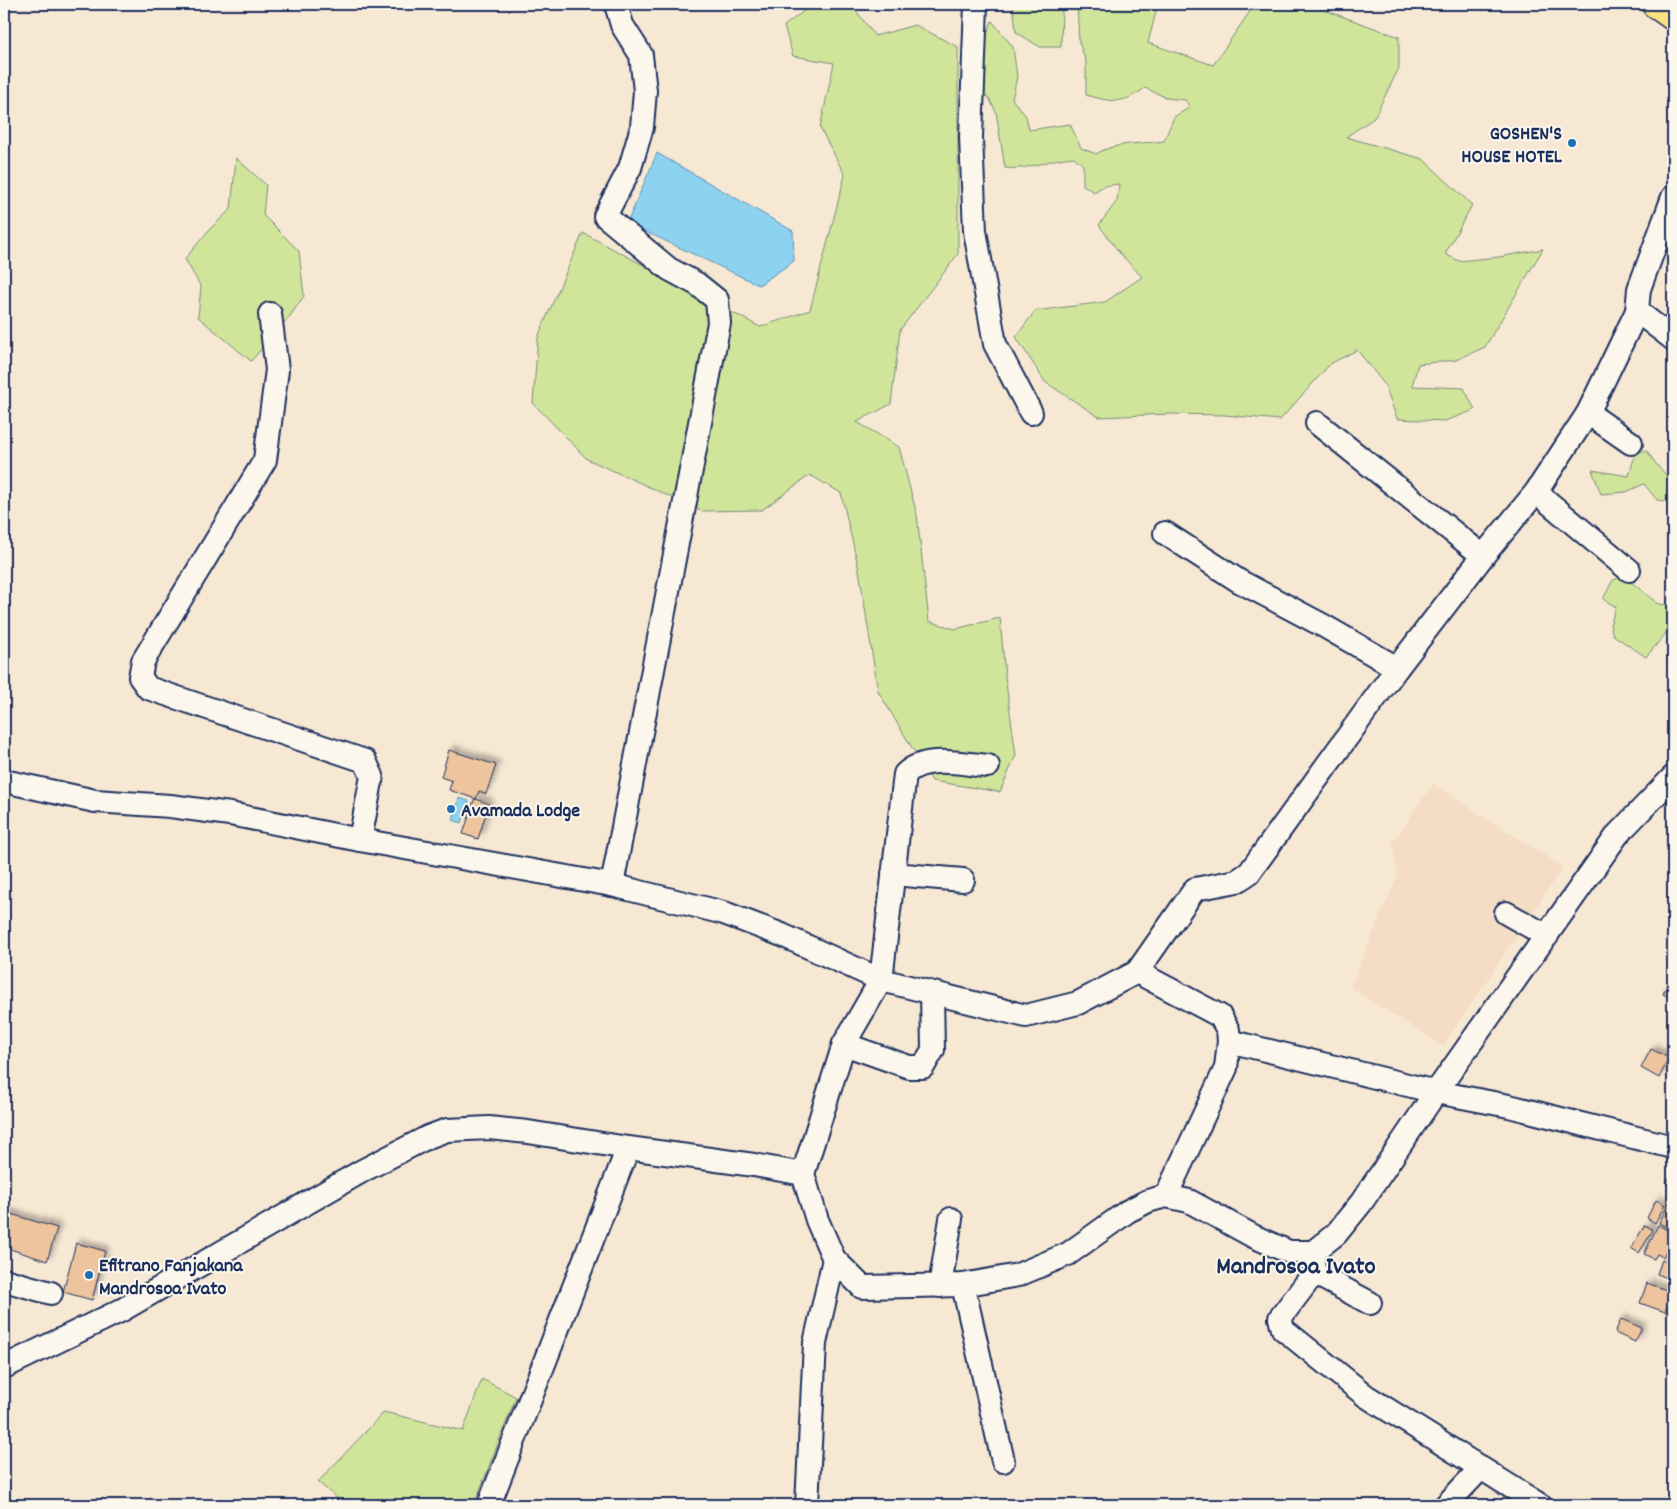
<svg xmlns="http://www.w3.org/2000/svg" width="1677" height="1509" viewBox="0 0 1677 1509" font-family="Dekko,sans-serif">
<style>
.built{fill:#f4ddc4}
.green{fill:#d1e59a;stroke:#768a7c}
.water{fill:#8dd2ef;stroke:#5f91b5}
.building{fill:#edc49d;stroke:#1b2f5e;filter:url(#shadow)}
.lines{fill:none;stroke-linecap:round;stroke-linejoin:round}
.minor-casing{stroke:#1b2f5e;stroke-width:26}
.major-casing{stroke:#1b2f5e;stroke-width:31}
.minor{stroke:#fbf7ec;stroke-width:22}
.major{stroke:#fbe180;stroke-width:28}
.poi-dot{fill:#1f6fb2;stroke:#fbf7ec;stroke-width:2}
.labels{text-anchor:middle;stroke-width:4;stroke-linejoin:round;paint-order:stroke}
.poi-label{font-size:20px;font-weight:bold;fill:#1b2f5e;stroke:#fbf7ec;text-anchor:start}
.district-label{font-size:25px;font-weight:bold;fill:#1b2f5e;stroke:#fbf7ec}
</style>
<defs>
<filter id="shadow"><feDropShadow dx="4.5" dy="-4.5" stdDeviation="2.5" flood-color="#0004"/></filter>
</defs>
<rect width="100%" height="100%" fill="#f7e8d4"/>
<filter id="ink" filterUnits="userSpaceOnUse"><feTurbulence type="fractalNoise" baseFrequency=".02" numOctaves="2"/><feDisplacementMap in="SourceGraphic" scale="10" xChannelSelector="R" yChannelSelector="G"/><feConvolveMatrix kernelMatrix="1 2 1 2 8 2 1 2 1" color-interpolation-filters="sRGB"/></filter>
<g filter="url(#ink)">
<!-- built -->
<polygon class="built" points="1433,784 1563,867 1443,1046 1350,987 1398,874 1392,843"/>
<!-- green -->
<g class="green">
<polygon points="813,4 851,4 875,36 915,25 958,47 958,254 900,330 891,404 857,422 899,447 917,515 929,621 955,629 1000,618 1005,676 1016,755 1000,792 932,781 878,691 859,570 841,493 810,475 762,510 702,511 587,459 533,403 538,337 583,233 760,327 810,310 845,175 820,128 834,63 793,56 784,26"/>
<polygon points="1013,4 1060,4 1062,10 1061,47 1040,47 1016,32"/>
<path d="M 1077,4 L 1158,4 L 1148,43 L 1213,65 L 1255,4 L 1308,4 L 1399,37 L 1399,68 L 1374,118 L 1346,137 L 1423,159 L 1472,205 L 1445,254 L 1459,261 L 1499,257 L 1543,249 L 1485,347 L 1456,360 L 1418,364 L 1412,386 L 1464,388 L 1475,410 L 1445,421 L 1397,419 L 1385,385 L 1357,350 L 1330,364 L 1280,420 L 1224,415 L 1169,414 L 1099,417 L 1045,382 L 1016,337 L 1035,311 L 1105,302 L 1142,277 L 1118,251 L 1099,225 L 1117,201 L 1119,184 L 1104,186 L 1094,192 L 1083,185 L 1083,165 L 1074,157 C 1051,158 1029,171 1005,168 L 996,112 L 989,98 L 977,90 L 980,50 L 992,21 L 1013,47 L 1017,77 L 1012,99 L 1026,116 L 1029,130 L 1070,124 L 1081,148 L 1096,154 C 1114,142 1143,144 1164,141 L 1174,117 L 1190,107 L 1185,100 L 1167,98 L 1145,88 C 1123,105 1111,102 1086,95 L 1086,62 L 1079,42 Z"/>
<polygon points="236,158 266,185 263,215 299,251 304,296 290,316 251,361 198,317 201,287 185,259 208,231 231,209"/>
<polygon points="1636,451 1647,451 1656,464 1672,481 1673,494 1667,501 1657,500 1644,484 1626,492 1601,494 1592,470 1629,476"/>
<polygon points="1624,576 1658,604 1673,605 1673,625 1646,657 1613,635 1610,625 1616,607 1603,599 1613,580"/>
<polygon points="482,1379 516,1397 474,1505 345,1505 318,1482 384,1412 463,1431"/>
</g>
<!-- water -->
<g class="water">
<polygon points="657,153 793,231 794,261 759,285 627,223"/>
<polygon points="459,798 469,801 462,823 453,820"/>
</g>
<!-- building -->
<g class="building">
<polygon points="449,750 496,765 486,794 479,791 476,799 449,790 452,781 441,777"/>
<polygon points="476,799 489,804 478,839 463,834 474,800"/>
<polygon points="1669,980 1673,982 1673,999 1663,994"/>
<polygon points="1651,1049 1669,1058 1659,1078 1641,1068"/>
<polygon points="1673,1172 1673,1188 1666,1183"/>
<polygon points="1672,1197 1673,1227 1672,1230 1659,1223"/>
<polygon points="1656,1200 1665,1205 1655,1223 1647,1218"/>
<polygon points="4,1212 57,1228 47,1261 4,1247"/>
<polygon points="1645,1225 1653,1230 1639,1253 1631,1248"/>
<polygon points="1658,1225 1673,1233 1673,1236 1663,1257 1657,1254 1654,1259 1644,1254"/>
<polygon points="76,1243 105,1251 92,1300 63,1292"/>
<polygon points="1662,1260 1673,1265 1673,1280 1657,1274"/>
<polygon points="1647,1283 1672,1292 1665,1312 1640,1303"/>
<polygon points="1621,1319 1642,1328 1635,1342 1615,1333"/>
</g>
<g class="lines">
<!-- minor casing -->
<g class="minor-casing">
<g id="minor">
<path d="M 616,4 L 622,25 L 641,55 L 645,91 L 642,127 L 630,168 L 605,216 L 669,269 L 697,284 L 717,300 L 719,323 L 612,885 L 724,913 L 782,935 L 881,980 L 905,774 C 925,754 962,764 988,766"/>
<polyline points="976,4 971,137 975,231 995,344 1031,413"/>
<polyline points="1637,311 1673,339"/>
<polyline points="270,314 277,370 265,460 143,661 140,677 148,688 365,761 372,776 360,840"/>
<polyline points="1588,413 1631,443"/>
<polyline points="1317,423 1483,556"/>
<polyline points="1536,492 1629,570"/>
<polyline points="1165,533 1239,581 1324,626 1397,668"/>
<polyline points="4,781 95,801 170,806 230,814 360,840 612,885"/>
<polyline points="893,874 963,880"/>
<polyline points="1506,913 1547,936"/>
<polyline points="1137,972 1220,1016 1228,1030 1229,1041 1226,1068 1166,1196"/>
<polyline points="1229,1041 1436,1092 1509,1106 1673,1147"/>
<polyline points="844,1044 909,1067 923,1067 933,1050 932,993"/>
<polyline points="803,1174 844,1044 881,980 1026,1016 1078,1003 1137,972 1195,889 1237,881 1249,873 1397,668 1483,556 1536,492 1588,413 1637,311 1639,289 1673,197"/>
<polyline points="1313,1252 1314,1273 1280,1318 1283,1329 1366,1396 1540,1505"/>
<polyline points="1314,1273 1370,1303"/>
<polyline points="4,1280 51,1293"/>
<polyline points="963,1285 1003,1461"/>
<polyline points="940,1286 951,1219"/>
<polyline points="4,1367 122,1310 362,1171 428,1137 447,1130 489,1128 528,1132 628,1148 754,1165 803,1174 817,1220 834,1259 862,1287 963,1285 1018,1275 1068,1254 1128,1211 1148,1201 1166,1196 1189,1201 1253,1236 1289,1252 1313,1252 1336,1234 1361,1203 1436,1092 1618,834 1673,777"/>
<polyline points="489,1505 628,1148"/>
<polyline points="807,1505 815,1343 834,1259"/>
<polyline points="1446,1505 1480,1469"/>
</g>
</g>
<!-- major casing -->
<g class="major-casing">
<polyline id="major" points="1656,4 1673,16"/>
</g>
<!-- minor -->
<use href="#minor" class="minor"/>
<!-- major -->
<use href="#major" class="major"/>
</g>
</g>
<!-- markers -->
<g class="poi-dot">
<circle cx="1572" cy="143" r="5"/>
<circle cx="451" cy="809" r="5"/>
<circle cx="89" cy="1275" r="5"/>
</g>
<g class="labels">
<!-- poi labels -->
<g class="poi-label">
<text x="1562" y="139" text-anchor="end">GOSHEN'S<tspan x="1562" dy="23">HOUSE HOTEL</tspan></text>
<text x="461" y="816">Avamada Lodge</text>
<text x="99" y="1271">Efitrano Fanjakana<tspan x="99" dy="23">Mandrosoa Ivato</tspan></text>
</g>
<!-- district labels -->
<g class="district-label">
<text x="1296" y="1273">Mandrosoa Ivato</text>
</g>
</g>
<!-- margin -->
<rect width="1677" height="1509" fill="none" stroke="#fbf7ec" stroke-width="20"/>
<rect x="10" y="10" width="1657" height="1489" fill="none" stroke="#1b2f5e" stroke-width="2" filter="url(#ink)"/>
</svg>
